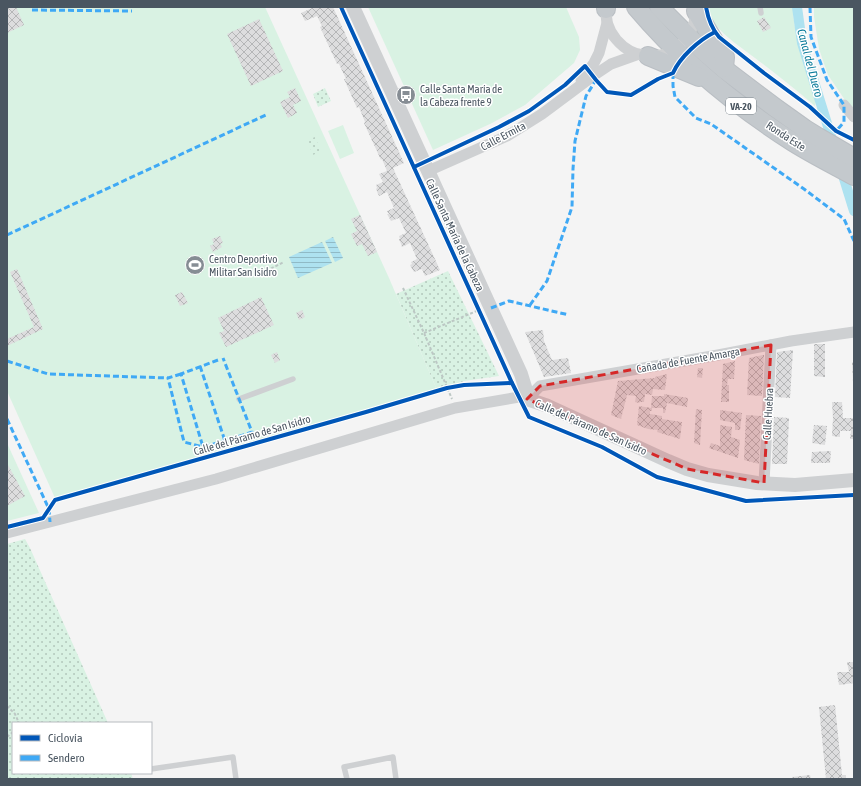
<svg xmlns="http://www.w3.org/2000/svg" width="861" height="786" viewBox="0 0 861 786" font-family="'Asap Condensed',sans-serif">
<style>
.grass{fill:#d9f2e3}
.park{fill:url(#park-dots)}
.water{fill:url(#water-rules)}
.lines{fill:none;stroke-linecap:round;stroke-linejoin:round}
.canal{stroke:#aee2f0;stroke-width:10}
.building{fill:url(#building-cross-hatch)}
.trunk-casing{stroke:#b9bec3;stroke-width:20}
.path{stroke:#bcc7c4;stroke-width:2;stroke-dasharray:3 2;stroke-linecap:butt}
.service{stroke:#ced0d2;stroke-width:5.5}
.minor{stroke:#ced0d2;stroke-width:11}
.tertiary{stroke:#ced0d2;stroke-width:14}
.trunk{stroke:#c4c9cd;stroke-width:18}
.quiet{stroke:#3fa9f5;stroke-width:3;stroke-dasharray:6 3;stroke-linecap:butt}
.cycleway-casing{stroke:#fff;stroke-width:6}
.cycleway{stroke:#0057b8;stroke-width:4}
.marked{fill:#d62828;fill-opacity:0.2;stroke:#d62828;stroke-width:3;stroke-dasharray:8 5;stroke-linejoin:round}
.labels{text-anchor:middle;stroke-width:3;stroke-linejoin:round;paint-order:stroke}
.shield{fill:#fff;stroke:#808990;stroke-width:1}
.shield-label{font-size:10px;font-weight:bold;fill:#4a5661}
.poi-label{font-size:11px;fill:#4a5661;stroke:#fff;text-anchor:start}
.street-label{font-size:11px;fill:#4a5661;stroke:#fff}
.water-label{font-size:12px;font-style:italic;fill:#0c7c9b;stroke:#fff}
</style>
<defs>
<pattern id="park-dots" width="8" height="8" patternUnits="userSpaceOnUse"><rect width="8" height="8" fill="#d9f2e3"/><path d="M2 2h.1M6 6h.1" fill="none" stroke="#b2c7bb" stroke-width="1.8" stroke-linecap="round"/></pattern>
<pattern id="water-rules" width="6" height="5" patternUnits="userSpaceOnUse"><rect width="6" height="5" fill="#aee2f0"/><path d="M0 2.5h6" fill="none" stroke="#90bac6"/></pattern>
<pattern id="building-cross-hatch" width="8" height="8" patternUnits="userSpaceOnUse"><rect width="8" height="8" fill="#ddddde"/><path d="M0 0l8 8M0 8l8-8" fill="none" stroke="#b5b6b7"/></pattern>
</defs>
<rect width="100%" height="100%" fill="#f4f4f4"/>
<!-- grass -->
<g class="grass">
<polygon points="7,7 265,7 389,278 437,390 55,498 7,391"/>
<polygon points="368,7 566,7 579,37 580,50 574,63 525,105 490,124 433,150"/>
<path d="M 709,7 L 793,7 C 793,18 795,30 798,41 C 802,55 819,94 815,106 C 795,89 775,73 755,58 C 742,48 725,37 715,24 C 711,19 709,13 709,7 Z"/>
<polygon points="814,7 854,7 854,111 845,100 828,75 819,49 814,17"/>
<polygon points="343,125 354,153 340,159 328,131"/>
<polygon points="7,443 39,513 7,521"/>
</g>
<!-- park -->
<g class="park">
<polygon points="325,88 331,101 318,107 313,94"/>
<polygon points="315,137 321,151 313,155 307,140"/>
<polygon points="448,271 499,376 464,381 437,390 396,294"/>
<polygon points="25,539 30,548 108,723 13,723 13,773 131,773 133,779 7,779 7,544"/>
</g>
<!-- water -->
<g class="water">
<polygon points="333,237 343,258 335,262 325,241"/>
<polygon points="322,242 332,263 298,278 289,257"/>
</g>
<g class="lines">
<!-- canal -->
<g class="canal">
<polyline points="797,7 802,43 834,146"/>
<polyline points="841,169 854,211"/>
</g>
</g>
<!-- building -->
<g class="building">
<polygon points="10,7 16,7 24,25 7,33 7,8"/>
<polygon points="311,7 333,7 404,163 393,168 440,270 425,276 422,269 414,272 410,265 412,264 411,262 417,259 410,243 402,247 401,244 399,239 400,239 399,236 406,233 399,218 391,221 387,214 389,214 387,211 394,208 387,192 379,196 376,189 377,188 376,185 383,182 379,174 387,171 382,159 381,160 364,123 365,122 359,107 357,108 344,79 346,79 339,64 337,64 320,27 322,26 317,16 305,21 301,13 312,8"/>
<polygon points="764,17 771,28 763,32 757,21"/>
<polygon points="259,19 283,71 251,86 227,34"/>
<polygon points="295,88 301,101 293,105 297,113 288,118 280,102 290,97 287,92"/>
<polygon points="360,215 377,252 368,256 362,244 357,246 351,234 357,231 351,219"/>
<polygon points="220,236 223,243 220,244 222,247 213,252 210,246 214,244 212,239"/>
<polygon points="17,269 43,329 7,346 7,339 34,327 10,272"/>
<polygon points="182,292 188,303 180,306 175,295"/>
<polygon points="261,297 274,325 226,347 219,333 224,331 218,318"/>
<polygon points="302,310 305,317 299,320 296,313"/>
<polygon points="543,330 544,341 552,360 568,358 571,373 544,377 525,332"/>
<polygon points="814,344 825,344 825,377 814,376"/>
<polygon points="793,350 790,398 775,397 777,352"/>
<polygon points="277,352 280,360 275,363 271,355"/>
<polygon points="763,355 764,355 762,396 747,395 749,358"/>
<polygon points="735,361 734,379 728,379 727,385 729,385 729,402 721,402 723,364"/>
<polygon points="852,362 854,363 854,382 853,382"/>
<polygon points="698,368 703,368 702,378 697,377"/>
<polygon points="667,374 665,390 653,389 652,395 645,394 644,402 640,402 639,403 635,402 636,396 627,395 621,419 611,415 618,381 655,378 655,377"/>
<polygon points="664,394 688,398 687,407 667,403 665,413 663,413 663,408 652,408 652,411 650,411 650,414 662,416 662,419 682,422 680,439 657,432 658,430 648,429 637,425 639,406 651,408 652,396 664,396"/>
<polygon points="832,402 842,402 843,418 854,418 853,437 854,437 854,439 850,439 851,431 840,431 840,437 832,436 833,418"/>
<polygon points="696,409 702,410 700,445 694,443"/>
<polygon points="720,410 742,413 740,430 735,430 735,423 720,420"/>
<polygon points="746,415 761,416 759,464 744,460"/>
<polygon points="774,417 789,418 787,464 772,464"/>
<polygon points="720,425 732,427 731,437 740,440 738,458 709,448 711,443 720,446"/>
<polygon points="814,425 827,426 825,445 812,443"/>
<polygon points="831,451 830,463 811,463 812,452"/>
<polygon points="7,463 25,496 7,506"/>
<polygon points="847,662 854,662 854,683 839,685 837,672 849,672"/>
<polygon points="835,705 842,775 846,775 846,779 826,779 819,707"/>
<polygon points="810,775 811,779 792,779 792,777"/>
</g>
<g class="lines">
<!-- trunk casing -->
<g class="trunk-casing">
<g id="trunk">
<polyline points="606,7 606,9"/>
<path d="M 636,7 C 680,59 735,105 793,142 C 812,154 834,165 854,176"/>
<polyline points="659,7 702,50 724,69 777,109 805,129 818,137 854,158"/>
<polyline points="696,11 714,41 725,57 724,68"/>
<polyline points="648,56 699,77"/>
</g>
</g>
<!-- path -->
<g class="path">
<polyline points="262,273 284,262"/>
<polyline points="403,288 424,333 452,399"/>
<polyline points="424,333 479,310"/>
<polyline points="7,706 15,714 19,723"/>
<polyline points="7,737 13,732"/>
</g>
<!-- service -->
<g class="service">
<polyline points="760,7 761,13"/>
<polyline points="239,399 293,379"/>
<polyline points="151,769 233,757 236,779"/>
<polyline points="347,779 344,767 393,757 396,779"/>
</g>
<!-- minor -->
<g class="minor">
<path d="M 607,7 C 602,31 624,54 647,56 C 668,58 688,43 694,23 C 695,19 695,15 696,11"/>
<polyline points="581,80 594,63 599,53 607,23"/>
<polyline points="844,105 854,117"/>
<polyline points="428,171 507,136 542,114 593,76 611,64 639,54"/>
<polyline points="764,483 771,345"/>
<polyline points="7,533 216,479 455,408 519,397 527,399 540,386 718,355 791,341 854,332"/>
</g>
<!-- tertiary -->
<path class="tertiary" d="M 353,7 C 409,129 465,252 521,374 L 525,387 L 527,399 L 548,406 L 668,461 L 687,469 L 708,475 L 757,483 L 795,485 L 854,480"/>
<!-- trunk -->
<use href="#trunk" class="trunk"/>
<!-- quiet -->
<g class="quiet">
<polyline points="810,7 811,37 827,80 844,105 844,122 836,131"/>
<polyline points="32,10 132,11"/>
<polyline points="673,73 673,86 675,97 696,118 711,124 804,189 844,219 854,241"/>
<polyline points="7,235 268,114"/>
<polyline points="530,305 547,281 572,207 573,169 575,141 586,96 596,80"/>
<polyline points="491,308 509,301 569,315"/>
<polyline points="218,360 181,374 203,447 225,441 252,432 223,358"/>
<polyline points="7,361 48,374 168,378"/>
<polyline points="200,366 225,441"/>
<polyline points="181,374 168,378 184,442 203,447"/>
<polyline points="7,419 49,509 50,522"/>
</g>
<!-- cycleway casing -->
<g class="cycleway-casing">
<g id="cycleway">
<polyline points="341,7 512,383 529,417 602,447 657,477 746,501 854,495"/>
<path d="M 706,7 C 708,18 712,29 719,37 L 764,73 L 810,107 L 836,131 L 854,140"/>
<path d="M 414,167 L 499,127 L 529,111 L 565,85 L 585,66 L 596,80 L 607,92 L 631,95 L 658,79 L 673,73 C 680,57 699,40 715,32"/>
<polyline points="7,527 43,518 55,500 366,412 447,388 464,385 512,383"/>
</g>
</g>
<!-- cycleway -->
<use href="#cycleway" class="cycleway"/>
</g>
<!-- marked area -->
<path class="marked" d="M 771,345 L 764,483 L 687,469 L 527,399 L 540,386 Z"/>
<!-- icons -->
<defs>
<g id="bus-disc" transform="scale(1)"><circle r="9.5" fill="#868d94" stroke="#fff"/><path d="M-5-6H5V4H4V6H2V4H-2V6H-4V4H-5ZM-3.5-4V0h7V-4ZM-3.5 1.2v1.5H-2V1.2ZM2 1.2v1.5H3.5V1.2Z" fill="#fff"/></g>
<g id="stadium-disc" transform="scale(1)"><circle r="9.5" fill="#868d94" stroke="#fff"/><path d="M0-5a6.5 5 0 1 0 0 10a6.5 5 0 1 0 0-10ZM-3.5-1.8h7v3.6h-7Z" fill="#fff"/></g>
</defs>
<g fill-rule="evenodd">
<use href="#bus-disc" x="406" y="95"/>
<use href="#stadium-disc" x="195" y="265"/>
</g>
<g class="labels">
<!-- shield labels -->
<rect class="shield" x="726" y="98" width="30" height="16" rx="3"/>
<g class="shield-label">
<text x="741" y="110">VA-20</text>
</g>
<!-- poi labels -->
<g class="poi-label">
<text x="420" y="93">Calle Santa María de<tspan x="420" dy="13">la Cabeza frente 9</tspan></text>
<text x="209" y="263">Centro Deportivo<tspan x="209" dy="13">Militar San Isidro</tspan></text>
</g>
<!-- street labels -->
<g class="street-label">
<text transform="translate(503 136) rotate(-28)" y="4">Calle Ermita</text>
<text transform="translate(786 136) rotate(33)" y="4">Ronda Este</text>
<text transform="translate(455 235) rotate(65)" y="4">Calle Santa María de la Cabeza</text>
<text transform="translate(688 360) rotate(-10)" y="4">Cañada de Fuente Amarga</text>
<text transform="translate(768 414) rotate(-87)" y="4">Calle Huebra</text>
<text transform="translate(591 427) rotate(24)" y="4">Calle del Páramo de San Isidro</text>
<text transform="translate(252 435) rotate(-16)" y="4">Calle del Páramo de San Isidro</text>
</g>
<!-- water labels -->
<g class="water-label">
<text transform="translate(810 63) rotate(75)" y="4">Canal del Duero</text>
</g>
</g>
<!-- border -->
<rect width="861" height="786" fill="none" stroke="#4a5661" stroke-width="16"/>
<!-- legend -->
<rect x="12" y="722" width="140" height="52" fill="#ffffff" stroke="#b7bbc0"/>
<rect x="20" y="735" width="20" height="6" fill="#0057b8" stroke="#b7bbc0"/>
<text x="48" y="742" font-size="12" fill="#4a5661">Ciclovía</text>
<rect x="20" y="755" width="20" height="6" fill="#3fa9f5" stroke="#b7bbc0"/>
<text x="48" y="762" font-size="12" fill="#4a5661">Sendero</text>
</svg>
